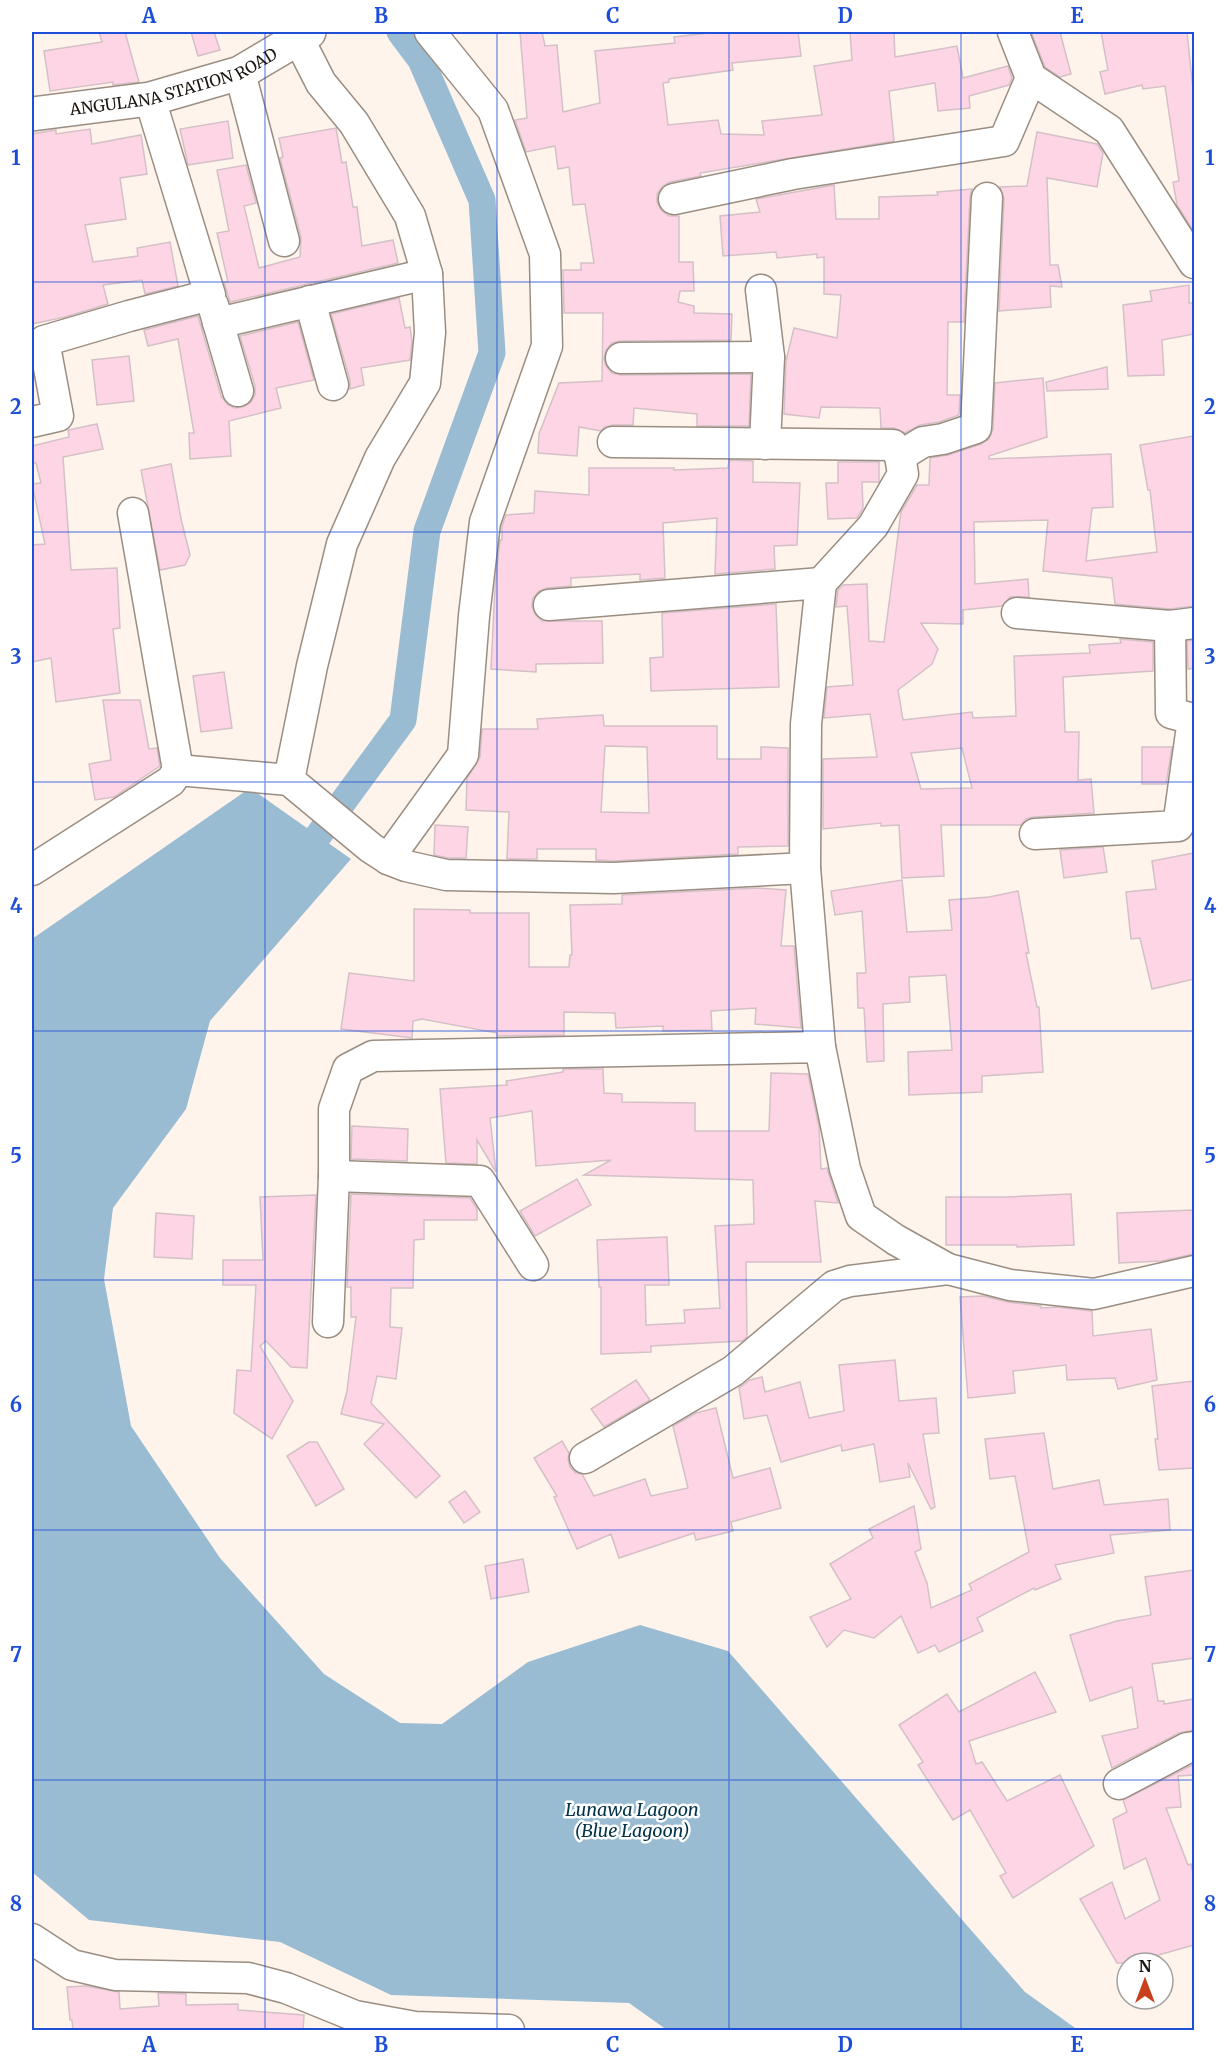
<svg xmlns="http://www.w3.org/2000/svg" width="1226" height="2062" viewBox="0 0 1226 2062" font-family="Merriweather,serif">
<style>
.water{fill:#99bcd3}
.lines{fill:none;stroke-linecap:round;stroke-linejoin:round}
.canal{stroke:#99bcd3;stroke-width:27}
.building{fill:#fed5e4;stroke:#d4c0c7;stroke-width:1.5;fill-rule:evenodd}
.minor-casing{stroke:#9b8d81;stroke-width:33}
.tertiary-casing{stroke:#9b8d81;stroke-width:36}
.minor{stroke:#fff;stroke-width:30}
.tertiary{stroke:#fff;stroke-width:33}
.grid{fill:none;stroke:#1d4ed8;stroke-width:1.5;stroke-opacity:0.55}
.labels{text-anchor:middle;stroke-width:5;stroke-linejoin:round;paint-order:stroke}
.street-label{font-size:16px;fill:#1a1510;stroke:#fff}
.water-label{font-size:18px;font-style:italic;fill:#02324a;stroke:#fff}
.neatline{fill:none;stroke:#1d4ed8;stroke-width:2}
.grid-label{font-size:20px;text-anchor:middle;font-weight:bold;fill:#1d4ed8}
</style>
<rect width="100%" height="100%" fill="#fef4ec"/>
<!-- water -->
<polygon class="water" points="250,788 351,859 210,1021 186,1109 113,1208 104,1279 131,1426 220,1558 324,1674 400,1723 442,1724 528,1662 640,1625 728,1651 1025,1992 1078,2030 667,2030 629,2003 391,1995 280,1942 89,1920 32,1872 32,939"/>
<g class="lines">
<!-- canal -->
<polyline class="canal" points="296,866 403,720 427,531 492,353 482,200 421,60 400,32"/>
</g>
<!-- building -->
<g class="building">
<polygon points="99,32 125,32 139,82 113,85 113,82 50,91 44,51 102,42"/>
<polygon points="191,32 214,32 220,50 198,56"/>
<polygon points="520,32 542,32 545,46 557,45 563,112 600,103 595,51 675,43 674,37 717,32 798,32 801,56 732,63 733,70 669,79 669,82 663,83 668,125 718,120 721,134 764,135 762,121 822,115 814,66 852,60 850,32 894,32 895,57 957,46 963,78 1008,66 1012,78 1009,85 969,96 970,108 938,111 935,83 889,91 894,141 700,173 701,176 670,182 663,186 657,194 657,202 661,210 669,216 679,216 679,262 693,262 694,291 680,291 678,302 694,306 694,313 732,314 731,340 620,341 612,343 606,350 604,359 606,366 612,373 621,375 751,374 749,426 697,426 697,414 634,408 633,425 613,425 605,427 601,431 579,427 577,456 538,453 539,434 559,383 602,381 603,313 564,313 563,270 581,270 581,263 594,263 585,204 573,205 569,167 558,169 555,146 526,152 515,120 527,118"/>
<polygon points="1031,32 1060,32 1071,74 1060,77 1045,67"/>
<polygon points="1101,32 1187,32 1194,99 1194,232 1177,205 1173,182 1179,181 1165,86 1143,89 1142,85 1105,94 1100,72 1108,70"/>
<polygon points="228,121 233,158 188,165 180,129"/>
<polygon points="336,128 342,163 346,162 353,207 357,207 362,246 393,240 398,263 230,302 224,282 228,282 217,233 229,231 217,170 246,165 256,203 244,206 259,268 300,257 301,237 280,158 283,157 279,138"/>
<polygon points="90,129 92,144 141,135 147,174 120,178 126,219 85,225 93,262 138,256 137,248 170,242 178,286 145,294 142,280 103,285 108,304 65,317 32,324 32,134 56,130 56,134"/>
<polygon points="1037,132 1097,144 1103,153 1097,187 1047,178 1050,265 1058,265 1062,287 1050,286 1051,307 999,311 1004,199 1000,187 1027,186"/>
<polygon points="834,185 836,219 879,219 879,197 938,195 937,192 972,189 970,197 964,322 948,322 947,395 960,395 959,415 939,422 920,425 905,433 894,428 881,428 880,408 821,407 819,418 784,414 786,361 794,328 837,338 841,295 824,294 824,257 817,258 817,254 777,258 776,252 723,256 720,216 760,212 756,199"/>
<polygon points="1189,285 1189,303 1194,303 1194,334 1162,340 1164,375 1128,376 1123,305 1152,301 1150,291"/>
<polygon points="399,298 405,328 410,327 412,341 410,360 361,368 364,385 350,389 350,380 331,314"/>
<polygon points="198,316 221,396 227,404 234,408 243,407 251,402 255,395 255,386 240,336 298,322 314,380 276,388 281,408 229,421 231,456 190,459 189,433 194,433 178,339 148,346 144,330"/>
<polygon points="129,356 134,401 97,405 92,360"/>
<polygon points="1107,367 1108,389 1047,391 1046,382"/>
<path d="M 1043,378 L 1047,437 L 989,456 L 989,459 L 1111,454 L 1113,507 L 1092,508 L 1086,561 L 1157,552 L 1150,490 L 1148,490 L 1140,445 L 1193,436 L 1194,446 L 1194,606 L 1170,609 L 1115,604 L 1112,578 L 1043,571 L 1048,520 L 974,522 L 975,584 L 1028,579 L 1029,597 L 1010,597 L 1002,606 L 963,610 L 963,624 L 921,623 L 938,649 L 932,664 L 898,690 L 903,720 L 972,712 L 973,718 L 1016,716 L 1014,656 L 1090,653 L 1089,645 L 1121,643 L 1120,639 L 1153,642 L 1153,671 L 1063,677 L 1065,732 L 1079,732 L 1078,780 L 1091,779 L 1094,813 L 1034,817 L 1026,819 L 1021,825 L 941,825 L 944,876 L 902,878 L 899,825 L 881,826 L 881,823 L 823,829 L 823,759 L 877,757 L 870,714 L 824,718 L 827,687 L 853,685 L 847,606 L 836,607 L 838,590 L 843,585 L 867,584 L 869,641 L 884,642 L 901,512 L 917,485 L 929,485 L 930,458 L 948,455 L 981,444 L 989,439 L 993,429 L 995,383 ZM 962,748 L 972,788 L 921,789 L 911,753 Z"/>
<polygon points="97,424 103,449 63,457 71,570 117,568 120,628 113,629 120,693 56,702 51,658 32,662 32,545 45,544 32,484 41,483 36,463 32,464 32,446 69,437 68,430"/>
<polygon points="729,460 753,461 753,482 800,483 797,545 774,546 775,569 715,574 717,518 663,523 665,578 640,580 640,574 571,578 571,586 547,588 539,591 533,598 532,607 535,614 542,621 602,621 603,663 536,664 536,672 491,669 495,587 500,540 502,540 502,526 506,515 534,513 535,491 589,495 589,468 674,468 674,470 728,468"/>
<polygon points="838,462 879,462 879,482 862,482 863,508 857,518 828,519 826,483 838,483"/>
<polygon points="171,464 181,519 190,555 185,565 160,570 141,470"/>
<polygon points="776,604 779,687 651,691 650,658 663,657 662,613"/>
<polygon points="1194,640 1194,668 1188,669 1187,641"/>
<polygon points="224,672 232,728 201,732 193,676"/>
<polygon points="103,700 140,700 149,749 157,748 160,766 114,797 95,800 89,764 111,760"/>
<path d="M 603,715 L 604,726 L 717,726 L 717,759 L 761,759 L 761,747 L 788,748 L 788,846 L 738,847 L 738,854 L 614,861 L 596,860 L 596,849 L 537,849 L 537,859 L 507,859 L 509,812 L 466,810 L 467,778 L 480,757 L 482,729 L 538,729 L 537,719 ZM 605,746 L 647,747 L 649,813 L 601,812 Z"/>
<polygon points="1142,747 1172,747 1166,784 1142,784"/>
<polygon points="435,825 468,827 466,858 448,858 434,855"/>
<polygon points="1103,847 1107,872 1064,878 1060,850"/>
<polygon points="1194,853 1194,979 1152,989 1140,938 1131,939 1126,892 1156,889 1152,861"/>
<polygon points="902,880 907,932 952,930 949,900 989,897 1018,891 1029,953 1026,953 1037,1007 1039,1007 1043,1072 982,1076 982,1092 909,1095 908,1052 952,1050 946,975 909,977 910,1002 883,1004 884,1061 867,1062 864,1008 858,1008 857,973 866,973 862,911 835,915 831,891"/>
<polygon points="757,888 786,890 781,946 794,946 801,1028 755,1024 756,1008 711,1011 712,1030 663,1031 663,1026 616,1028 615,1013 564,1012 564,1035 497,1036 497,1033 422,1019 413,1021 412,1038 341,1029 349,973 414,981 414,909 470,910 470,913 529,913 529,967 569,967 570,955 572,955 570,905 622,904 622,895"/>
<polygon points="563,1069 603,1069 604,1093 622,1094 622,1102 695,1103 695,1131 769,1131 771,1073 808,1074 819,1127 821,1169 827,1168 838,1203 815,1201 821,1262 746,1262 747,1337 742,1341 651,1346 651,1352 601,1354 601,1287 599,1287 597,1240 667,1237 669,1285 645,1285 646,1325 685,1323 684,1310 720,1308 715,1226 754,1224 753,1180 584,1175 611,1160 536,1166 532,1111 490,1118 496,1172 477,1140 477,1164 446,1163 440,1089 507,1085 506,1081 563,1072"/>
<polygon points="352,1126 408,1129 407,1161 351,1159"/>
<polygon points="577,1179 591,1205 535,1236 520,1211"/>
<polygon points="351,1194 470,1198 477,1209 477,1220 424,1220 424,1239 414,1240 413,1288 391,1288 390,1327 402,1328 396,1379 377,1376 371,1403 440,1476 416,1498 364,1444 384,1424 341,1414 347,1391 356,1317 351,1317 351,1287 347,1287"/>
<polygon points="1071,1194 1074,1245 1017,1247 1017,1245 946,1245 946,1197 1007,1197"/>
<polygon points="316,1195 307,1368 291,1367 266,1341 260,1346 293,1401 272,1439 234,1413 237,1370 251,1371 256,1285 223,1285 223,1260 263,1260 260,1197"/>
<polygon points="1194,1210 1194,1254 1161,1261 1119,1263 1117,1213"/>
<polygon points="156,1213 194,1216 192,1259 154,1257"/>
<polygon points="983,1296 1008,1302 1041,1306 1041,1308 1057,1307 1092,1311 1093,1336 1151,1329 1157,1380 1118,1389 1115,1378 1067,1380 1066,1365 1013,1371 1015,1393 968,1398 960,1297"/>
<polygon points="895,1360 899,1401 936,1398 939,1433 923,1434 935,1507 931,1509 908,1463 910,1477 880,1482 874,1444 842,1451 841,1445 781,1462 767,1415 744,1419 739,1388 750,1380 762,1377 765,1392 800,1382 809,1418 844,1411 839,1365"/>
<polygon points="636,1380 650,1400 604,1427 591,1409"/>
<polygon points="1194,1381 1194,1468 1159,1470 1155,1439 1158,1439 1152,1386"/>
<polygon points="716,1408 733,1478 770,1468 781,1508 731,1522 733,1531 696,1540 694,1533 619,1558 611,1534 577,1549 554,1497 557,1496 534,1458 562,1441 569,1453 568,1459 570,1467 576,1473 582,1474 594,1496 645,1479 651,1496 688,1488 673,1426 696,1413"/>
<polygon points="1044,1433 1053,1489 1099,1480 1104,1505 1168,1499 1170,1530 1110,1535 1114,1553 1055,1565 1061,1579 1035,1590 1034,1588 977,1618 983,1631 939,1652 935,1645 918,1653 901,1616 874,1638 844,1630 827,1647 810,1617 851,1599 830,1564 873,1538 869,1529 914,1506 921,1549 915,1552 927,1583 931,1608 972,1590 969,1584 1029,1552 1015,1476 990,1479 985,1439"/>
<polygon points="309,1442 317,1442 344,1489 316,1506 287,1456"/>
<polygon points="465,1491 480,1512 464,1523 449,1502"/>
<polygon points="523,1559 529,1592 491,1599 485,1566"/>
<polygon points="1193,1570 1194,1658 1152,1664 1158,1701 1164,1701 1164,1704 1194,1699 1194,1730 1179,1733 1112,1768 1102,1736 1138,1728 1132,1687 1090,1701 1070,1635 1117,1621 1151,1615 1145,1577"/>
<polygon points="1035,1672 1056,1712 969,1741 976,1764 982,1762 1007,1801 1060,1775 1094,1846 1013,1898 1000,1876 1006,1873 970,1810 953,1820 918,1765 923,1762 899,1725 947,1694 959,1712"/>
<polygon points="1194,1764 1194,1775 1178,1776 1181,1807 1166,1808 1188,1865 1191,1864 1194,1878 1194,1945 1155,1956 1159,1963 1117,1963 1080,1899 1112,1882 1125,1919 1160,1900 1146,1858 1124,1869 1113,1819 1127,1812 1123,1800"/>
<polygon points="86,1986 119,1992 120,2009 159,2006 158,1993 186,1994 186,2005 238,2004 238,2010 304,2015 303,2031 73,2031 72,2020 70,2020 67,1987"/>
</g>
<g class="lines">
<!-- minor casing -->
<g class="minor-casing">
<g id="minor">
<polyline points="1013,32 1031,78 1109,130 1194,263"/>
<polyline points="240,73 284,241"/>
<polyline points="674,199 793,174 1004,141 1031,78"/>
<polyline points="761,290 769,357 765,444"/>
<polyline points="310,301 333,385"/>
<polyline points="213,305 238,391"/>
<polyline points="218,323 427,274"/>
<polyline points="621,358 769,357"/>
<polyline points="32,422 58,416 44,341 129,316 210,295 150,99"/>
<polyline points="613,442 893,445 900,456 903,474 873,526 821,583"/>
<polyline points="900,456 923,442 943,439 976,428 987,198"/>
<polyline points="133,513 178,770"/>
<polyline points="549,605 821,583 806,724 805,868 820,1047"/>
<polyline points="1017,613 1170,626 1194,623"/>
<polyline points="289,780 312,666 342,544 380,458 425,383 430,333 427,274 410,216 354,123 321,83 295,32"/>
<polyline points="1035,834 1178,826 1193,719 1171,713 1170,626"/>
<polyline points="388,859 463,755 474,616 485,522 547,346 545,254 493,110 430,32"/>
<polyline points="32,870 171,781 178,770 289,780 371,848 388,859 406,866 446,875 614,878 805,868"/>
<polyline points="334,1176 480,1181 533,1265"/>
<polyline points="328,1322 334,1176 334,1109 348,1069 373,1056 820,1047 845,1169 861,1216 896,1240 948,1269 1010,1285 1094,1294 1194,1271"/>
<polyline points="585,1458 733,1371 834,1286 850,1281 948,1269"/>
<polyline points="1119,1784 1187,1748 1194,1747"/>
<polyline points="32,1939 72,1965 115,1975 248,1978 286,1988 355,2016 415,2027 509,2030"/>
</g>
</g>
<!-- tertiary casing -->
<g class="tertiary-casing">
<g id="tertiary">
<path id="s1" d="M 32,114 L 150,99 L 240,73 L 309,32"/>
</g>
</g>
<!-- minor -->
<use href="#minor" class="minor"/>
<!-- tertiary -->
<use href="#tertiary" class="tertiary"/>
</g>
<!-- grid -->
<path class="grid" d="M 265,32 L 265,2030M 497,32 L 497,2030M 729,32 L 729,2030M 961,32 L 961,2030M 32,282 L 1194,282M 32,532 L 1194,532M 32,782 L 1194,782M 32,1031 L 1194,1031M 32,1280 L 1194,1280M 32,1530 L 1194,1530M 32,1780 L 1194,1780"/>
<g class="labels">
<!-- street labels -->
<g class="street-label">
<text dy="6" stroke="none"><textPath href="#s1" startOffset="146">ANGULANA STATION ROAD</textPath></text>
</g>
<!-- water labels -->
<g class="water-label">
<text x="632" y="1816">Lunawa Lagoon<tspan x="632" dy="21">(Blue Lagoon)</tspan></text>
</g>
</g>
<!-- border -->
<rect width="1226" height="2062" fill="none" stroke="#ffffff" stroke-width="66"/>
<!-- north arrow -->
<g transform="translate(1145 1981)"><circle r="28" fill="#ffffff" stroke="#a3a19f" stroke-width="1.5"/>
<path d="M0-4.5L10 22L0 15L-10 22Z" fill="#c9401c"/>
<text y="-9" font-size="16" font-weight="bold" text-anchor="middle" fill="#1a1510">N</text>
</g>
<rect x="33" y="33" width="1160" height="1996" class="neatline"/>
<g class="grid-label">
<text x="149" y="23">A</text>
<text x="381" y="23">B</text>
<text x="613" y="23">C</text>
<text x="845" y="23">D</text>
<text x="1077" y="23">E</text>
<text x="16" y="165">1</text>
<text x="1210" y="165">1</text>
<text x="16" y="414">2</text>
<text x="1210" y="414">2</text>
<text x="16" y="664">3</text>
<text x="1210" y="664">3</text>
<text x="16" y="913">4</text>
<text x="1210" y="913">4</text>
<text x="16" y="1163">5</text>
<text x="1210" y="1163">5</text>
<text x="16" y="1412">6</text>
<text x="1210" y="1412">6</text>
<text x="16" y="1662">7</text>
<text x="1210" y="1662">7</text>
<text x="16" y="1911">8</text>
<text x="1210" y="1911">8</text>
<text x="149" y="2052">A</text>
<text x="381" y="2052">B</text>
<text x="613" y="2052">C</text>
<text x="845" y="2052">D</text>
<text x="1077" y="2052">E</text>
</g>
</svg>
